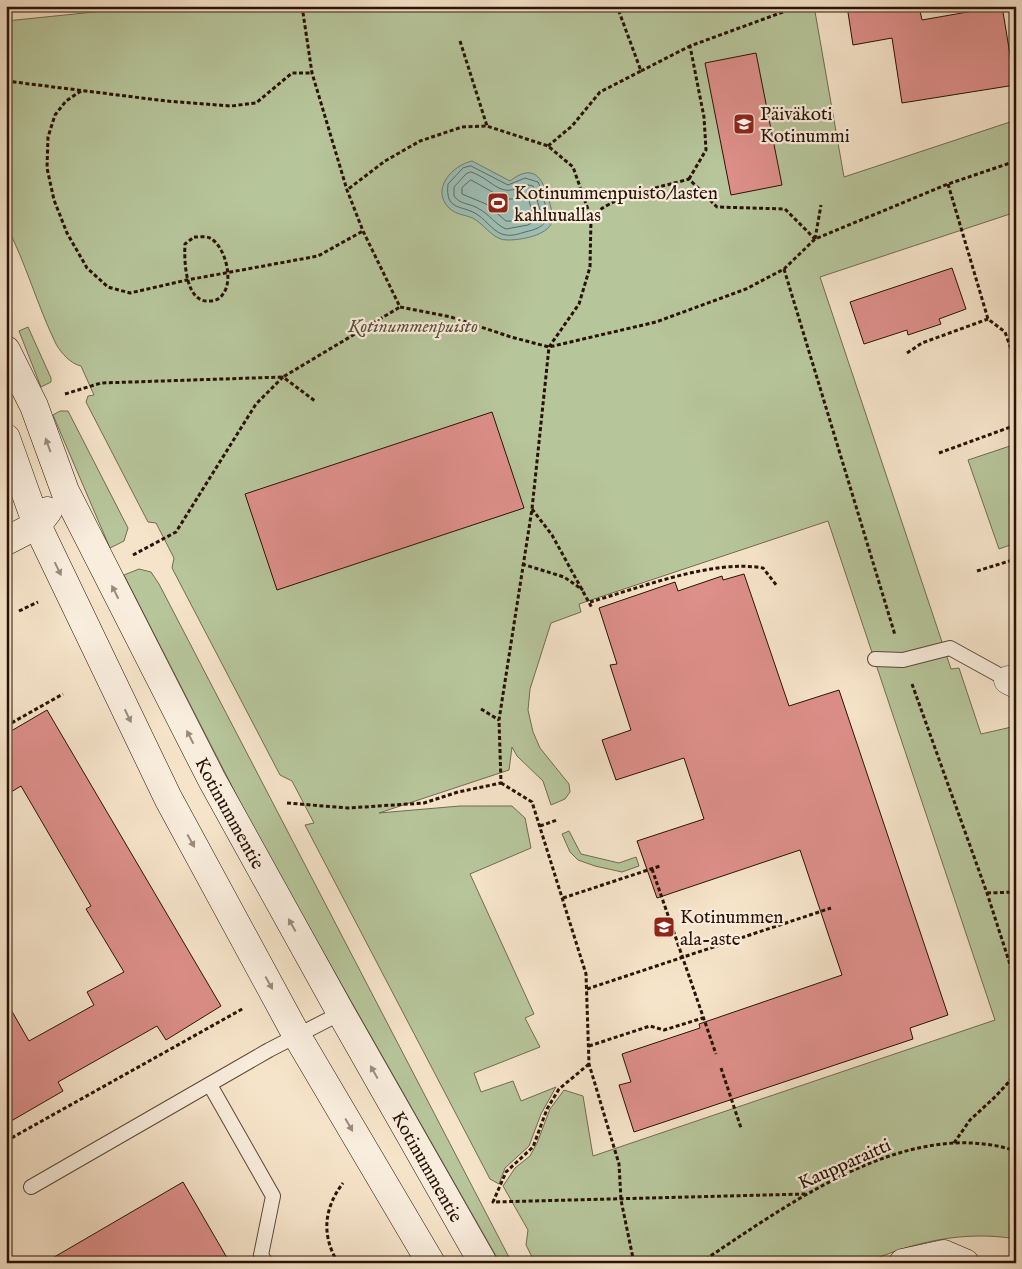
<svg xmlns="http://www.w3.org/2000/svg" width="1022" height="1269" viewBox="0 0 1022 1269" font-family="'IM FELL English',serif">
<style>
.green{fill:#b7c59b;stroke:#706c50}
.water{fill:#9dbfb6;stroke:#6f7a6f}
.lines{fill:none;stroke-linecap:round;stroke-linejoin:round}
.shore{stroke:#63685e;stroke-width:1}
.building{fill:#dd8f8a;stroke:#291205}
.lane-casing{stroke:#5c4636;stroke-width:16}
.street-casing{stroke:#5c4636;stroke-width:29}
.secondary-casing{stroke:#291205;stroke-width:29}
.path{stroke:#291205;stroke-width:3;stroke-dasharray:4 2.5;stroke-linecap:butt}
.lane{stroke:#f9eddd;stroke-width:14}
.street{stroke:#f9eddd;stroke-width:28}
.secondary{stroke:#f9eddd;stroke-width:28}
.oneway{fill:#9b8a7c}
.labels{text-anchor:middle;stroke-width:4.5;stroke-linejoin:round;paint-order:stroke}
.poi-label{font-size:19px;fill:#291205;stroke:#f9eddd;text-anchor:start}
.park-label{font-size:19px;font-style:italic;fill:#5b513a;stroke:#f9eddd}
.street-label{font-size:19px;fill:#291205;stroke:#f9eddd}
</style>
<rect width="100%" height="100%" fill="#f6e4ca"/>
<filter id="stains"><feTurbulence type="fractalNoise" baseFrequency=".004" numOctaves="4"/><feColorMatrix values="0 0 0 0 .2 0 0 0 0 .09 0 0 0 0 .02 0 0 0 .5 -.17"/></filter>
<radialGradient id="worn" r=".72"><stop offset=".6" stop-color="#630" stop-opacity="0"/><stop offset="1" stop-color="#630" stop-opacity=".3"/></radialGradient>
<!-- green -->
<g class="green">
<path d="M 153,6 L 814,6 L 844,177 L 1016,120 L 1016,212 L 820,277 L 951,669 L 959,668 L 981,734 L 1016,726 L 1016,1239 C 965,1230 912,1242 866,1263 L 535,1263 L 526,1245 L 528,1230 L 503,1186 L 515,1168 L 530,1156 L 537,1143 L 550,1109 L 564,1090 L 583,1096 L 593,1156 L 995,1020 L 828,521 L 579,604 L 581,612 L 551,623 L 530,689 L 528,710 L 533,732 L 540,748 L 569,784 L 570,792 L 565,799 L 551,805 L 543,781 L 517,756 L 512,747 L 509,770 L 379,813 L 460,806 L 512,806 L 525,818 L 531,848 L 470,874 L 534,1014 L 525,1018 L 540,1047 L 474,1073 L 481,1092 L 513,1081 L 521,1101 L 556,1087 L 541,1114 L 529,1146 L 505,1168 L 499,1184 L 490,1179 L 305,825 L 314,823 L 292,781 L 280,775 L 172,568 L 174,558 L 156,523 L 148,522 L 86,402 L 88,396 L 94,395 L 81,366 C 71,364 61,353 56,344 C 37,305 26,263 6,225 L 6,21 Z"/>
<polygon points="28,327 51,378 51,382 41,387 19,331"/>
<polygon points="60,411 68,411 128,528 124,541 110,548 53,415"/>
<polygon points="1016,444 1016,543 999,549 968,460"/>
<polygon points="139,569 151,572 159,584 512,1263 500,1263 260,841 124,575"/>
<polygon points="569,831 581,854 619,863 636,857 639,866 622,872 595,866 578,860 570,852 562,834"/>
</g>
<!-- water -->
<path class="water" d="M 472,161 L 510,181 C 533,163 542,177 549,199 C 550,206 554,215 552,222 C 547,236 520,240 508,240 C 495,241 486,227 476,220 C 467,214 457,216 449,208 C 430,189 453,165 472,161 Z"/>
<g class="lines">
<!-- shore -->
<g class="shore">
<path d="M 471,166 L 508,185 L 525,178 L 538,182 C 541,188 542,194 544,200 C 550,221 547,227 525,232 C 519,234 512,236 506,235 C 495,234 487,221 478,215 C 462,204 445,212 448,184 L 463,168 Z"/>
<path d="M 471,172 C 493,179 501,201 524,184 L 533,186 L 540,210 L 540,218 L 528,225 L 506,229 C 496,225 489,214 479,209 C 471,203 460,205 454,196 L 454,187 L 466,174 Z"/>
<polygon points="471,180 505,199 515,199 527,193 533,215 514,221 506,221 486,204 462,194 462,188"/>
</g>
</g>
<!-- building -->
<g class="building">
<polygon points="847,6 919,6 922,20 1002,6 1015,85 902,103 892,38 853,45"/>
<polygon points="756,53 782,185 731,195 705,63"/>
<polygon points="952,268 966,309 939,319 941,324 908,335 907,330 864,344 850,302"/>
<polygon points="492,412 524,508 277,590 245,494"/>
<polygon points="744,574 789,706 839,690 948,1015 910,1028 913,1039 634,1132 619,1085 631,1082 622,1054 700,1028 699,1024 842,975 800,850 657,898 637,841 704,819 684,758 616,780 602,740 631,730 610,665 617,664 599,608 675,582 678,591 722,576 723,580"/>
<polygon points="47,710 221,1006 166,1040 157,1026 58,1082 63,1091 6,1124 6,1001 29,1041 94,1005 87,992 124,972 86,909 91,906 21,786 6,795 6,734"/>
<polygon points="183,1182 230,1263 44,1263"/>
</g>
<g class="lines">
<!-- lane casing -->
<g class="lane-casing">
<g id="lane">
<polyline points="875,659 903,660 950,648 1008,680"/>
<polyline points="210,1085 273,1196 261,1255 266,1263"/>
<polyline points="31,1187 269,1050 341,1013"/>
</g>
</g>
<!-- street casing -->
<g class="street-casing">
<polyline id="street" points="1008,680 1016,684"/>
</g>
<!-- secondary casing -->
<g class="secondary-casing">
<g id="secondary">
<path id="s1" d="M 6,350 L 34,406 L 65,491 L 212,780 L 341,1013 L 483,1263"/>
<polyline points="6,438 37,525 168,798 297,1036 431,1263"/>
<polyline points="6,541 37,525 48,511"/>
<polyline points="903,1263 944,1254 965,1263"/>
</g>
</g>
<!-- path -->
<g class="path">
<polyline points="302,6 312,73 347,190 363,231 400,307 451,317 511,337 549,347 656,322 746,289 784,269 815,239 948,184 1016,161"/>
<polyline points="1013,6 1016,11"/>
<polyline points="460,41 487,126"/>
<polyline points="641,71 690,46"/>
<polyline points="6,81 166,101 231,106 256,103 292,73 312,73"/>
<polyline points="81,91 66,101 55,115 48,137 47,168 54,200 67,233 87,268 108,287 130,293 187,280 318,256 363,231"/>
<polyline points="548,146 572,126 600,92 641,71 617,6"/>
<polyline points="689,179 706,150 704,117 690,46 783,12"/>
<polyline points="948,184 988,319 1005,332 1016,363"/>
<path d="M 591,218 C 609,196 662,187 689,179 L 717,207 L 785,209 L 815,239"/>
<path d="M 194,237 C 199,237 205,236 210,238 C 225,246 234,280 223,294 C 220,299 215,301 210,301 C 185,304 184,260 185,244 Z"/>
<polyline points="815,239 821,205"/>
<polyline points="784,269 895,635"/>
<polyline points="907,353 922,343 988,319"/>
<polyline points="65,394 101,383 283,377 400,307"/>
<polyline points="1010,427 1016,443"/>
<polyline points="939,453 1016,425"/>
<polyline points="532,509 552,535 592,608"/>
<polyline points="133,555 176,532 256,404 283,377 315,401"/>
<polyline points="522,564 564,577 583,590"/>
<polyline points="977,571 1016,559"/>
<path d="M 590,602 C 640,588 712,559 763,568 L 777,586"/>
<polyline points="19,611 38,602"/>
<polyline points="912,684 987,893 1016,983"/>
<polyline points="481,709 499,720"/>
<polyline points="6,726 63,694"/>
<polyline points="501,783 532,802 586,974 589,1064 619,1164 621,1200 634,1263"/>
<polyline points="287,803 348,808 424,803 458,792 501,783 499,720 532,509 549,347 579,304 590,267 591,218 573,167 548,146 487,126 462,127 420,141 385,161 347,190"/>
<polyline points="540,826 557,820"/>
<polyline points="652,869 716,1054"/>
<polyline points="987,893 1016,892"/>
<polyline points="563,898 660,866"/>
<polyline points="587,989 831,908"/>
<polyline points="589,1046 650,1026 664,1030 703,1018"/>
<polyline points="589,1064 559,1089 547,1109 533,1147 506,1172 493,1202 806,1194"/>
<polyline points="721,1068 741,1128"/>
<polyline points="6,1141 244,1008"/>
<polyline points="954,1143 970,1120 996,1096 1016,1074"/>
<path d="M 338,1263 C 321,1235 324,1208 343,1183"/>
<path d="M 700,1263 C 786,1206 907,1115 1016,1151"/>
</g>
<!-- lane -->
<use href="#lane" class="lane"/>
<!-- street -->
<use href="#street" class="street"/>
<!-- secondary -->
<use href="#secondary" class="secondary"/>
</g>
<!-- one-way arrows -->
<defs><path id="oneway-solid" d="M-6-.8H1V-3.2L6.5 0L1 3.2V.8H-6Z" transform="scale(1.25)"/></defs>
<g class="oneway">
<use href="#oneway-solid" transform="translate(48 445) rotate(-110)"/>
<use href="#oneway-solid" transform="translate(58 569) rotate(64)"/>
<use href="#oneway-solid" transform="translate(115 592) rotate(-117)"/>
<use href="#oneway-solid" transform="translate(128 716) rotate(64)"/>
<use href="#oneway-solid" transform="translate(190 737) rotate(-117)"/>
<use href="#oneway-solid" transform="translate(191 841) rotate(61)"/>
<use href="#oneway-solid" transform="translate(292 925) rotate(-119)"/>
<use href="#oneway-solid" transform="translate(269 983) rotate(61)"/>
<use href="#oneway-solid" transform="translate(374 1072) rotate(-119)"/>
<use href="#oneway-solid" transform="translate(349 1125) rotate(60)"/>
</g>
<!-- icons -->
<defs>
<g id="school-square" transform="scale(1.125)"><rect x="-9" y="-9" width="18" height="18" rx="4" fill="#8f2418" stroke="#f9eddd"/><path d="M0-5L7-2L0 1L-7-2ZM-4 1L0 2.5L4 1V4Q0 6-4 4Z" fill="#fff"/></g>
<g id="stadium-square" transform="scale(1.125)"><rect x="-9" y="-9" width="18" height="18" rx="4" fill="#8f2418" stroke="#f9eddd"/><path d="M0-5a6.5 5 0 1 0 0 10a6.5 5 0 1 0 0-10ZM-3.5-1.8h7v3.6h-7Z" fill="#fff"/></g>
</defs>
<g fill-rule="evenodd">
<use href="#school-square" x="744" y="124"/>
<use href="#stadium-square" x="498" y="203"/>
<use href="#school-square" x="664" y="927"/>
</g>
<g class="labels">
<!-- poi labels -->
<g class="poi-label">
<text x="760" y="120">Päiväkoti<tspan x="760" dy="22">Kotinummi</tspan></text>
<text x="514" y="199">Kotinummenpuisto/lasten<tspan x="514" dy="22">kahluuallas</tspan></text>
<text x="680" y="923">Kotinummen<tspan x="680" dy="22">ala-aste</tspan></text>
</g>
<!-- park labels -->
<g class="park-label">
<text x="413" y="332">Kotinummenpuisto</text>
</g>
<!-- street labels -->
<g class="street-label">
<text dy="7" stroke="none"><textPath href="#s1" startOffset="515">Kotinummentie</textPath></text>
<text transform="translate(844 1163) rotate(-24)" y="7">Kaupparaitti</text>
<text dy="7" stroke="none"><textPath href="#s1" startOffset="920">Kotinummentie</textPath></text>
</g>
</g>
<!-- margin -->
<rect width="1022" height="1269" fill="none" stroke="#f6e4ca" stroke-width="25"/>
<rect x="8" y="8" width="1007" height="1254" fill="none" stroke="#291205" stroke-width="2.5"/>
<rect x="12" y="12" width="997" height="1244" fill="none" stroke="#291205"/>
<rect width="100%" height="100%" filter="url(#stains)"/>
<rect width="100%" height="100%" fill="url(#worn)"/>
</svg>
